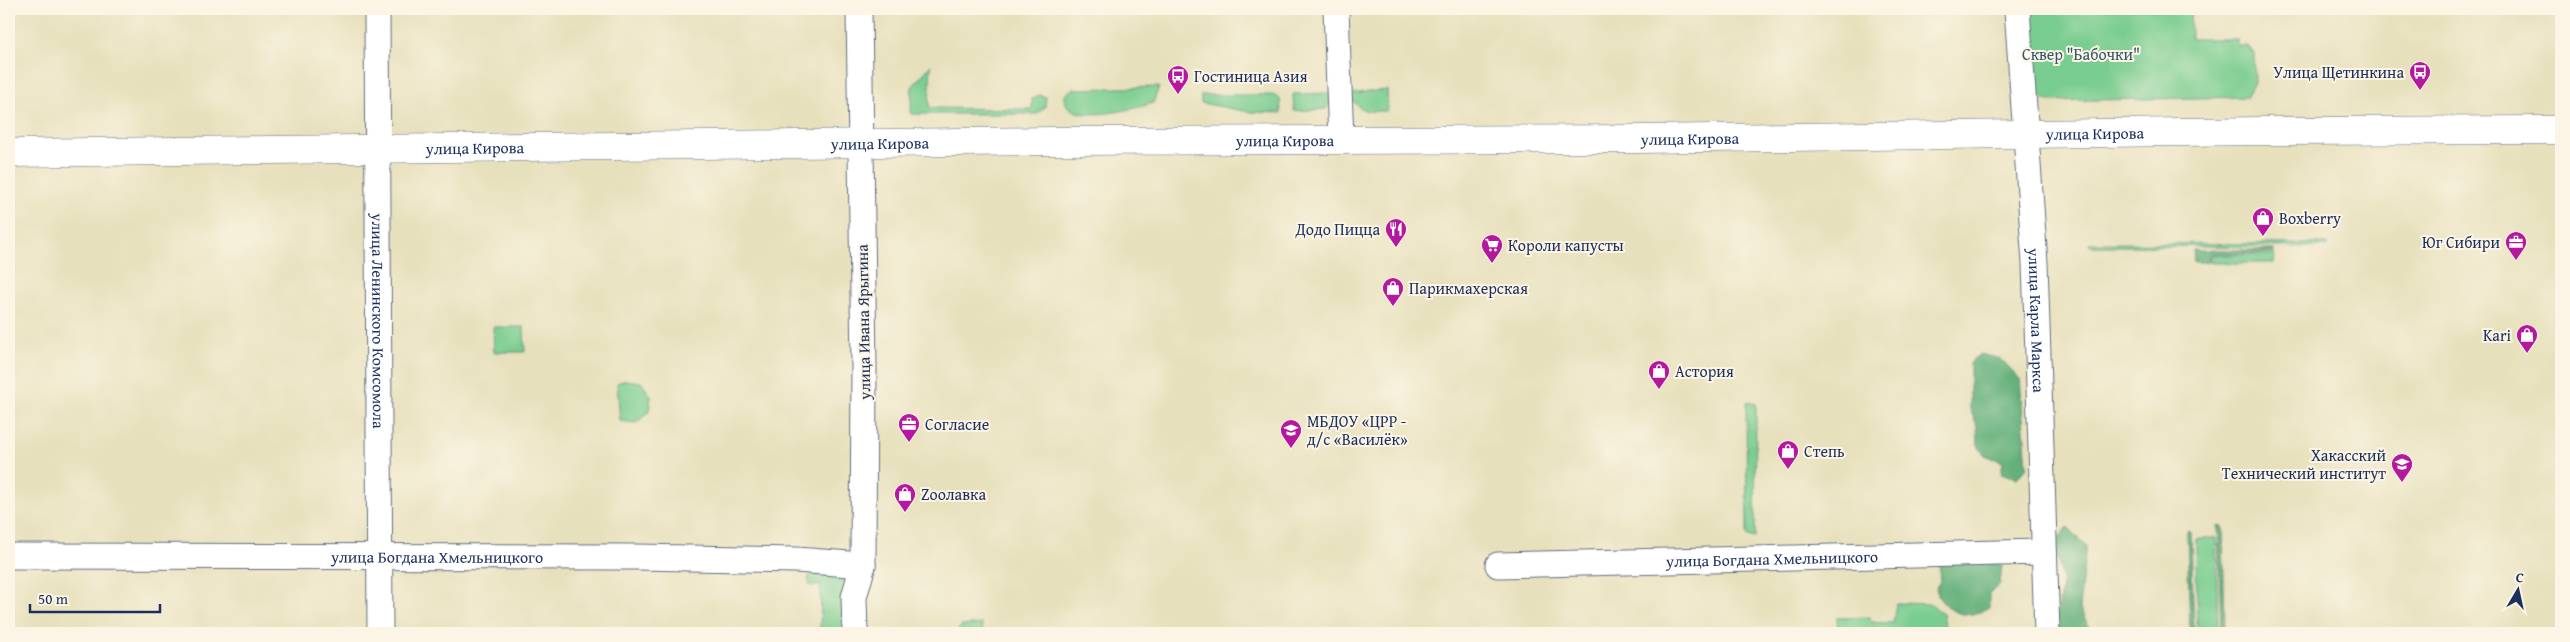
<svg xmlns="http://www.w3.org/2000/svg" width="2570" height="642" viewBox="0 0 2570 642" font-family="'Gentium Book Plus',serif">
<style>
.green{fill:#7acd90;stroke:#4a7e77}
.forest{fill:#63b07a;stroke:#3f706c}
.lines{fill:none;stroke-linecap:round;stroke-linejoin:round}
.minor-casing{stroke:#626d7f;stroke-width:27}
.major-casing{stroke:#626d7f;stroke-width:29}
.minor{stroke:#fff;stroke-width:25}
.major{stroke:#fff;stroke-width:28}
.labels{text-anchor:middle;stroke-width:4;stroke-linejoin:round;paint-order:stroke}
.park-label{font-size:16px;fill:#33566a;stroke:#fcf5e5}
.poi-label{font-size:16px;fill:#1b2f5e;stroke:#fcf5e5;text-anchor:start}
.street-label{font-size:16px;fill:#1b2f5e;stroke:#fcf5e5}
</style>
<rect width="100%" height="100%" fill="#fcf5e5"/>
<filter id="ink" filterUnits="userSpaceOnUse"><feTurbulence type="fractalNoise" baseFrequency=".02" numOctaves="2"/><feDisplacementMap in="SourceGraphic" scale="10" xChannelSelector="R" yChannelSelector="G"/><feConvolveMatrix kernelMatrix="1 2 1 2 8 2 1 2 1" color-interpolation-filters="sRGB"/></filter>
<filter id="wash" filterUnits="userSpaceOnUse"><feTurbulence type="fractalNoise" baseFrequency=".0096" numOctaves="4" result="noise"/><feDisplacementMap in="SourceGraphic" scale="20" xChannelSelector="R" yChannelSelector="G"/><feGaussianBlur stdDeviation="1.12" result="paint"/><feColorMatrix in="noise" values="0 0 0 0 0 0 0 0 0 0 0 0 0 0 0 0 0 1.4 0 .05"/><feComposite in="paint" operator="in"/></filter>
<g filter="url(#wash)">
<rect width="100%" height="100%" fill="#e7e0bc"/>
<!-- green -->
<g class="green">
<polygon points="2025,9 2190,9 2191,39 2237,39 2237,46 2248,46 2254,54 2255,83 2248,97 2048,101 2033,92"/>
<polygon points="931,65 929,108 1032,109 1032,99 1039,95 1046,97 1045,107 1037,114 911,114 912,87"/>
<path d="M 1159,87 L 1153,103 C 1135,109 1061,128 1065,95 L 1072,89 Z"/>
<path d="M 1387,90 L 1388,111 C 1367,111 1360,114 1349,94 Z"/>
<polygon points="1331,93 1329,105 1326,109 1294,111 1293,94"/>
<polygon points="1201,95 1272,95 1280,98 1281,113 1250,112 1201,103"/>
<polygon points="2089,243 2328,244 2328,247 2090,246"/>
<polygon points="2211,255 2275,255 2274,263 2211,263"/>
<polygon points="493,327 524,327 525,352 494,352"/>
<polygon points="625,380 641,382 651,396 649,412 636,423 620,421 617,383"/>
<polygon points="1746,402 1756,404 1755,538 1747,536"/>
<polygon points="2196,538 2216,538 2218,631 2197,633"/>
<polygon points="812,573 841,574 848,586 849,633 820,633 821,586 810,586 808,578"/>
<polygon points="1896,603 1931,604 1943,614 1946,633 1838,633 1837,618 1869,617 1871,622 1893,623"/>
<polygon points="982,624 983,633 956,633 961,626"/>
</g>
<!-- forest -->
<g class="forest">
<polygon points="2193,250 2274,250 2274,253 2210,254 2209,262 2194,262"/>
<polygon points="1980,354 2001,359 2020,379 2027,467 2017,478 2001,473 2003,462 1985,455 1978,446 1977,426 1970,409 1970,362"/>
<polygon points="2218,526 2223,527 2225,630 2221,631"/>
<polygon points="2068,527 2086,546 2079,608 2089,626 2089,633 2057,633 2055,624 2063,581 2054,543"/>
<polygon points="2187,530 2191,531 2194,633 2190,633"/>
<path d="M 1995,560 L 2002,566 L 2000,584 L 1989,593 L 1989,608 C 1984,610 1978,613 1973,614 C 1956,617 1939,604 1936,588 L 1941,579 L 1939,565 Z"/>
</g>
</g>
<g filter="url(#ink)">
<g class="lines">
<!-- minor casing -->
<g class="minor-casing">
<g id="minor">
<path id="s1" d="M 377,9 L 380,633"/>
<polyline points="1336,9 1341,140"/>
<path id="s2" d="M 2017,9 L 2035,263 L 2047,633"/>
<path id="s3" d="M 9,556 L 636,557 L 796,560 L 863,565"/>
<path id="s4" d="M 1498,565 L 2044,552"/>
<polyline points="855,633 854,597 863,565 864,366 859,9"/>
</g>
</g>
<!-- major casing -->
<g class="major-casing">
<g id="major">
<path id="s5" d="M 9,153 L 1056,141 L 1639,139 L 2262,131 L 2561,130"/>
</g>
</g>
<!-- minor -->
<use href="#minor" class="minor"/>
<!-- major -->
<use href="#major" class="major"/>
</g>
</g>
<!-- icons -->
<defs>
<g id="bus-pin" transform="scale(1.125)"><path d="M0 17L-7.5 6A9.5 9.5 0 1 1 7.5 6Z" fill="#b5179e" stroke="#fcf5e5"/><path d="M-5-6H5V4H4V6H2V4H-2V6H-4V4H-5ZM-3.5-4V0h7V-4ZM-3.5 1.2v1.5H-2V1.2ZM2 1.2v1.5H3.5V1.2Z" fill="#fff"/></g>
<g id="shop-pin" transform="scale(1.125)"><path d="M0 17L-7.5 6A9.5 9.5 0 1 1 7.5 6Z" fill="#b5179e" stroke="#fcf5e5"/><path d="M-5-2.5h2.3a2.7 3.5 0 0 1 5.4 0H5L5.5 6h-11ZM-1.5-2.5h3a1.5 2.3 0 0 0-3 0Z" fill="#fff"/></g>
<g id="restaurant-pin" transform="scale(1.125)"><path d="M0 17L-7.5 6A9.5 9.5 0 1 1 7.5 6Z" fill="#b5179e" stroke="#fcf5e5"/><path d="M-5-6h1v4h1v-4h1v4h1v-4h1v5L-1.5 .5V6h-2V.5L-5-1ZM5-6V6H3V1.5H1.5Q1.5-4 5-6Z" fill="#fff"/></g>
<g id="office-pin" transform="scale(1.125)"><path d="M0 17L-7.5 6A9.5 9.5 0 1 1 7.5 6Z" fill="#b5179e" stroke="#fcf5e5"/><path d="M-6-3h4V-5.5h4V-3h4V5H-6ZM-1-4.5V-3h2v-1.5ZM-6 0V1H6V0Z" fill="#fff"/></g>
<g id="supermarket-pin" transform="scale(1.125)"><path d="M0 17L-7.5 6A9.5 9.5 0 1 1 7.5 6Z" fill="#b5179e" stroke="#fcf5e5"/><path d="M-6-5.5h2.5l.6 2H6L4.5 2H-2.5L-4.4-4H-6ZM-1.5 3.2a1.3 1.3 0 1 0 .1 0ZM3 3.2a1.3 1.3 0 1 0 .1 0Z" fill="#fff"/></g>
<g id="school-pin" transform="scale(1.125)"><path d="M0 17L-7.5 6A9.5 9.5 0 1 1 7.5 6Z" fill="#b5179e" stroke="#fcf5e5"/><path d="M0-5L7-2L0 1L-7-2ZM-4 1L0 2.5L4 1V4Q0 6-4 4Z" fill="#fff"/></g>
<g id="university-pin" transform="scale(1.125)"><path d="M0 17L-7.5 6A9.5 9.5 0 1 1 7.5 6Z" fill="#b5179e" stroke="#fcf5e5"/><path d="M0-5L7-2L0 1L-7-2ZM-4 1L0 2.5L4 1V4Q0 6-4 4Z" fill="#fff"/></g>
</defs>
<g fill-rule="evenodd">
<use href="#bus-pin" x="2420" y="72"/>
<use href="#bus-pin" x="1178" y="76"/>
<use href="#shop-pin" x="2263" y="218"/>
<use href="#restaurant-pin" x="1396" y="229"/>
<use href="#office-pin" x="2516" y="242"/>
<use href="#supermarket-pin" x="1492" y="245"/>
<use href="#shop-pin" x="1393" y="288"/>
<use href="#shop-pin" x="2527" y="335"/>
<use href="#shop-pin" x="1659" y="371"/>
<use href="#office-pin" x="909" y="424"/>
<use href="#school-pin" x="1291" y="430"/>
<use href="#shop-pin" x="1788" y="451"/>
<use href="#university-pin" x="2402" y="464"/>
<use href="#shop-pin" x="905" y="494"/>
</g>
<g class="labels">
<!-- park labels -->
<g class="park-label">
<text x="2081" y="60">Сквер "Бабочки"</text>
</g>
<!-- poi labels -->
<g class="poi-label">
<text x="2404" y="78" text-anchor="end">Улица Щетинкина</text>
<text x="1194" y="82">Гостиница Азия</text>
<text x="2279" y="224">Boxberry</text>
<text x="1380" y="235" text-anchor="end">Додо Пицца</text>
<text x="2500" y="248" text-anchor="end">Юг Сибири</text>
<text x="1508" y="251">Короли капусты</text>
<text x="1409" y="294">Парикмахерская</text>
<text x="2511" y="341" text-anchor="end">Kari</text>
<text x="1675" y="377">Астория</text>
<text x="1307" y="427">МБДОУ «ЦРР -<tspan x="1307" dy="18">д/с «Василёк»</tspan></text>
<text x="925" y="430">Согласие</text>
<text x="1804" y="457">Степь</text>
<text x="2386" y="461" text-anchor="end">Хакасский<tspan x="2386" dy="18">Технический институт</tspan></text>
<text x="921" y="500">Zooлавка</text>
</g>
<!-- street labels -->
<g class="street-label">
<text dy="6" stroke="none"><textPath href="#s5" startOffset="2086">улица Кирова</textPath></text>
<text dy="6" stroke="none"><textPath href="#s5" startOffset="1681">улица Кирова</textPath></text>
<text dy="6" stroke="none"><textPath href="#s5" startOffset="1276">улица Кирова</textPath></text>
<text dy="6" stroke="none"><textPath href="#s5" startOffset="871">улица Кирова</textPath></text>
<text dy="6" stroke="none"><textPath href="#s5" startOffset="466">улица Кирова</textPath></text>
<text dy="6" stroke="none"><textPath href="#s1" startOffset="312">улица Ленинского Комсомола</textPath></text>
<text dy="6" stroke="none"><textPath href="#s2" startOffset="312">улица Карла Маркса</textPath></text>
<text transform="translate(863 322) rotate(-91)" y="6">улица Ивана Ярыгина</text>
<text dy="6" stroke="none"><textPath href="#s3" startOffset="428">улица Богдана Хмельницкого</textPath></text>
<text dy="6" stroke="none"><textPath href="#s4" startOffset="274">улица Богдана Хмельницкого</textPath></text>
</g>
</g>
<!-- margin -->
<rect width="2570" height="642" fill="none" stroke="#fcf5e5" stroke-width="30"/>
<!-- north arrow -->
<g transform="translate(2518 590) rotate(9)" stroke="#fcf5e5" stroke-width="4" paint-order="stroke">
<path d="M0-4L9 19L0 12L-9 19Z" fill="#1b2f5e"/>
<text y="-8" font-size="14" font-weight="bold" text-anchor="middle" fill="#1b2f5e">С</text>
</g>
<!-- scale -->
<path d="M30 604v8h130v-8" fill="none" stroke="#1b2f5e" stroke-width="2.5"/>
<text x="38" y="604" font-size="15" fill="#1b2f5e" stroke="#fcf5e5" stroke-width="4" paint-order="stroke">50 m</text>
</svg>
